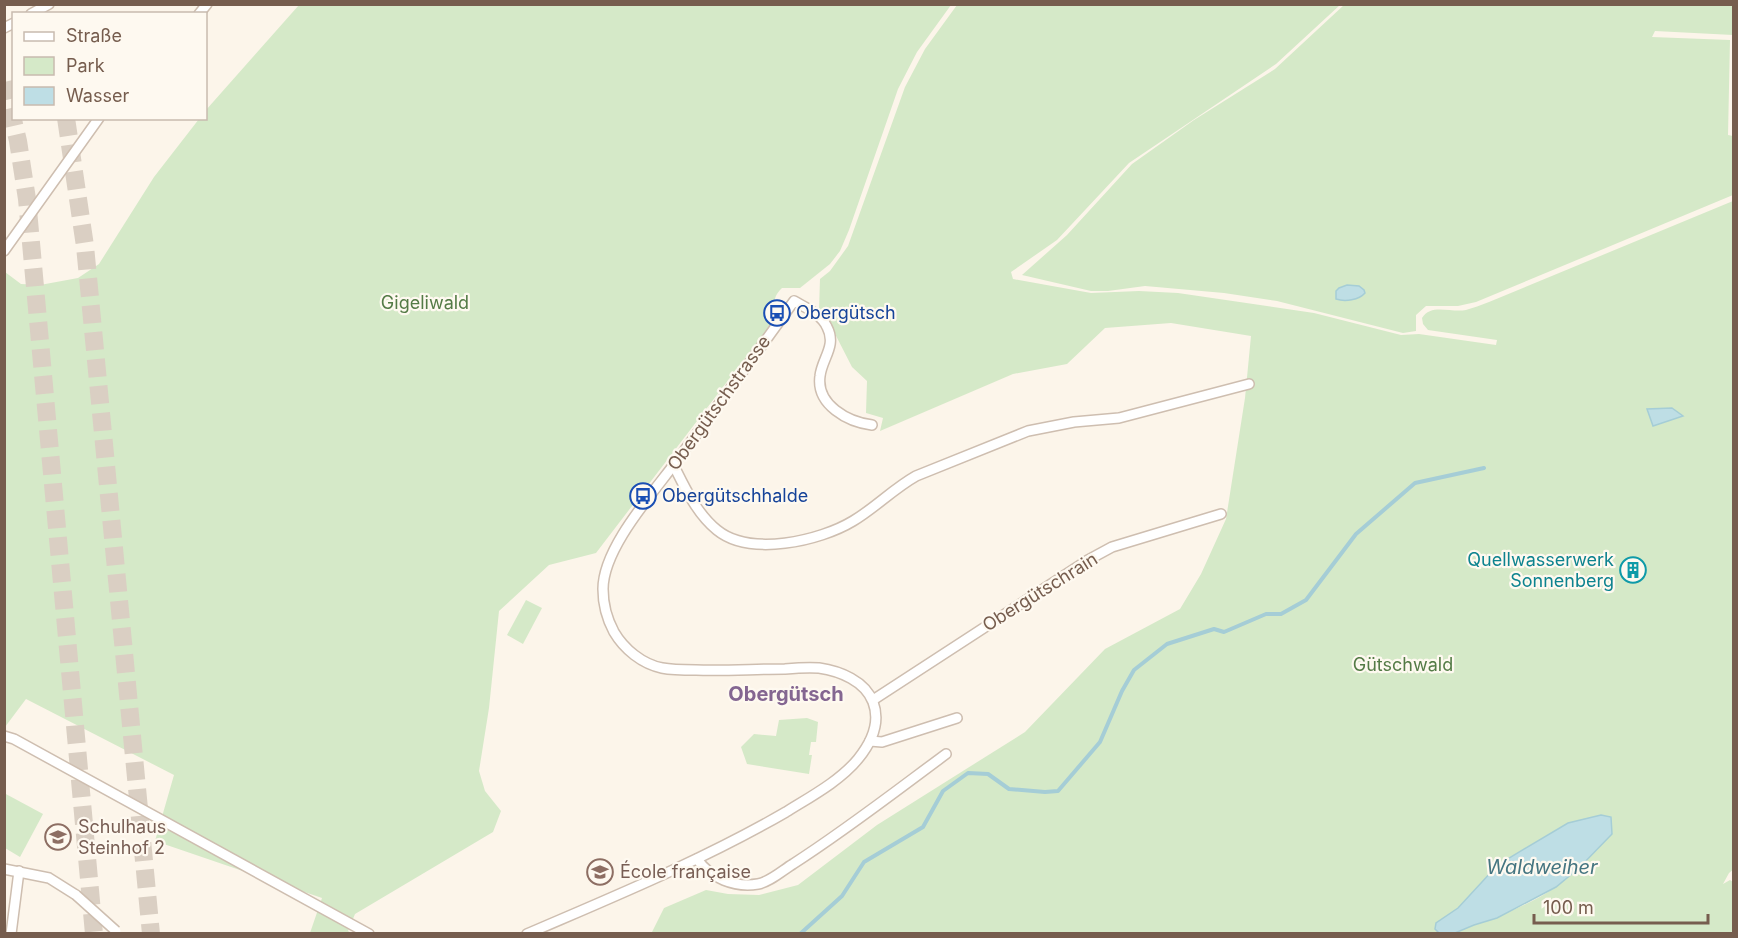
<svg xmlns="http://www.w3.org/2000/svg" width="1738" height="938" viewBox="0 0 1738 938" font-family="Inter,sans-serif">
<style>
.green{fill:#d5e9c8}
.water{fill:#bedee5;stroke:#a5cdd6;stroke-width:1.5}
.lines{fill:none;stroke-linecap:round;stroke-linejoin:round}
.stream{stroke:#a5cdd6;stroke-width:4}
.motorway-tunnel{stroke:#dacfc3;stroke-width:18;stroke-dasharray:18 9;stroke-linecap:butt}
.minor-casing{stroke:#cebeb0;stroke-width:12}
.minor{stroke:#fff;stroke-width:9}
.minor-bridge-casing{stroke:#cebeb0;stroke-width:12;stroke-linecap:butt}
.minor-bridge{stroke:#fff;stroke-width:9}
.labels{text-anchor:middle;stroke-width:4.5;stroke-linejoin:round;paint-order:stroke}
.park-label{font-size:18px;fill:#547b46;stroke:#fef9f0}
.transit-label{font-size:18px;fill:#164399;stroke:#fef9f0;text-anchor:start}
.street-label{font-size:18px;fill:#765d4e;stroke:#fef9f0}
.culture-label{font-size:18px;fill:#0d838f;stroke:#fef9f0;text-anchor:end}
.education-label{font-size:18px;fill:#785e54;stroke:#fef9f0;text-anchor:start}
.neighbourhood-label{font-size:20px;font-weight:bold;fill:#846691;stroke:#fef9f0}
.water-label{font-size:20px;font-style:italic;fill:#457581;stroke:#fef9f0}
</style>
<rect width="100%" height="100%" fill="#fcf5ea"/>
<!-- green -->
<g class="green">
<path d="M 299,5 L 951,5 L 917,52 L 898,89 L 849,230 L 840,251 L 830,264 L 800,288 L 782,288 C 768,301 779,310 772,323 L 596,553 L 549,565 L 499,611 L 489,708 L 479,771 L 485,791 L 501,811 L 493,832 L 355,914 L 348,931 L 351,933 L 310,933 L 322,898 L 155,841 L 174,775 L 26,699 L 5,727 L 5,272 L 21,284 L 40,285 L 78,278 L 99,264 L 154,177 L 199,119 L 206,118 L 206,110 Z"/>
<path d="M 957,5 L 1340,5 L 1276,64 L 1129,163 L 1057,240 L 1011,272 L 1013,279 L 1091,293 L 1139,291 L 1178,293 L 1314,313 L 1401,335 L 1419,334 L 1496,345 L 1497,340 L 1428,330 L 1423,324 L 1422,318 C 1431,303 1451,313 1466,310 C 1473,308 1481,305 1489,302 L 1733,201 L 1734,869 L 1729,873 L 1723,884 L 1730,880 L 1733,882 L 1733,933 L 1455,933 C 1489,918 1527,908 1557,886 C 1577,871 1594,851 1612,834 L 1568,823 L 1509,858 L 1493,870 L 1458,908 L 1436,923 L 1435,929 L 1439,933 L 651,934 L 664,908 L 706,890 L 728,894 L 759,895 L 798,885 L 877,825 L 1025,732 L 1105,649 L 1180,609 L 1201,574 L 1226,519 L 1245,398 L 1251,336 L 1171,323 L 1105,328 L 1067,364 L 1013,374 L 880,431 L 883,418 L 866,413 L 867,381 L 852,367 L 832,328 L 830,322 L 819,311 L 820,279 L 830,271 L 848,246 L 905,87 L 925,49 Z"/>
<polygon points="1344,5 1733,5 1733,35 1655,31 1652,37 1730,40 1728,135 1733,136 1733,195 1476,302 1458,306 1426,306 1416,315 1416,331 1403,333 1277,301 1224,293 1145,286 1108,291 1091,291 1022,275 1067,235 1132,164 1194,120 1275,69"/>
<polygon points="526,600 542,608 523,644 507,635"/>
<polygon points="807,718 818,722 816,742 811,742 809,755 812,755 809,774 747,764 741,747 754,734 776,736 779,720"/>
<polygon points="4,793 43,814 20,857 5,848"/>
</g>
<!-- water -->
<g class="water">
<path d="M 1347,285 L 1359,286 L 1364,290 L 1365,293 C 1359,300 1345,302 1336,299 L 1336,291 L 1339,288 Z"/>
<polygon points="1672,408 1683,416 1653,426 1647,409"/>
<polygon points="1601,815 1611,817 1612,834 1579,868 1556,887 1497,918 1474,925 1455,933 1439,933 1435,929 1436,923 1458,908 1493,870 1509,858 1568,823"/>
</g>
<g class="lines">
<!-- stream -->
<polyline class="stream" points="800,934 842,896 864,862 923,827 943,791 968,773 988,774 1009,789 1045,792 1058,791 1100,742 1122,691 1134,670 1167,644 1214,629 1224,632 1266,614 1281,614 1306,600 1356,534 1415,483 1484,468"/>
<!-- motorway-tunnel -->
<g class="motorway-tunnel">
<polyline points="4,82 18,141 27,199 94,934"/>
<polyline points="66,118 85,246 151,934"/>
</g>
<!-- minor casing -->
<g class="minor-casing">
<g id="minor">
<polyline points="31,14 49,4"/>
<polyline points="199,14 207,4"/>
<polyline points="4,28 14,23"/>
<polyline points="4,251 99,118"/>
<path d="M 674,466 C 685,488 697,514 717,530 C 750,557 820,541 853,521 C 875,508 893,489 916,476 L 1028,431 L 1074,422 L 1119,418 L 1249,384"/>
<polyline points="873,700 1088,560 1112,547 1221,514"/>
<polyline points="4,736 14,739 369,934"/>
<polyline points="870,741 882,742 957,718"/>
<path d="M 697,859 C 710,878 735,888 758,884 C 770,882 783,870 793,864 C 846,830 896,791 946,754"/>
<polyline points="4,869 49,878 76,895"/>
<polyline points="11,934 19,871"/>
<path d="M 527,934 C 615,896 703,860 786,812 C 810,797 840,781 858,759 C 871,743 881,723 873,702 C 865,681 840,671 819,668 C 808,667 796,668 785,669 C 755,669 725,671 696,670 C 685,670 672,670 662,668 C 642,664 624,649 614,632 C 607,619 603,603 603,589 C 603,546 657,489 681,455 C 719,404 757,353 794,301 C 806,308 821,314 827,327 C 837,346 822,358 820,376 C 816,405 848,422 872,425"/>
</g>
</g>
<!-- minor -->
<use href="#minor" class="minor"/>
<!-- minor-bridge casing -->
<g class="minor-bridge-casing">
<polyline id="minor-bridge" points="76,895 116,931"/>
</g>
<!-- minor-bridge -->
<use href="#minor-bridge" class="minor-bridge"/>
</g>
<!-- icons -->
<defs>
<g id="bus-ring" transform="scale(1.35)"><circle r="9.5" fill="#fef9f0" stroke="#1a4fb4" stroke-width="1.5"/><path d="M-5-6H5V4H4V6H2V4H-2V6H-4V4H-5ZM-3.5-4V0h7V-4ZM-3.5 1.2v1.5H-2V1.2ZM2 1.2v1.5H3.5V1.2Z" fill="#1a4fb4"/></g>
<g id="building-ring" transform="scale(1.35)"><circle r="9.5" fill="#fef9f0" stroke="#0f9aa8" stroke-width="1.5"/><path d="M-4-6H4V6H1V3H-1V6H-4ZM-2.5-4.3h1.7v1.8h-1.7ZM.8-4.3h1.7v1.8H.8ZM-2.5-1h1.7V.8h-1.7ZM.8-1h1.7V.8H.8Z" fill="#0f9aa8"/></g>
<g id="school-ring" transform="scale(1.35)"><circle r="9.5" fill="#fef9f0" stroke="#8d6e63" stroke-width="1.5"/><path d="M0-5L7-2L0 1L-7-2ZM-4 1L0 2.5L4 1V4Q0 6-4 4Z" fill="#8d6e63"/></g>
</defs>
<g fill-rule="evenodd">
<use href="#bus-ring" x="777" y="313"/>
<use href="#bus-ring" x="643" y="496"/>
<use href="#building-ring" x="1633" y="570"/>
<use href="#school-ring" x="58" y="837"/>
<use href="#school-ring" x="600" y="872"/>
</g>
<g class="labels">
<!-- park labels -->
<g class="park-label">
<text x="425" y="309">Gigeliwald</text>
<text x="1403" y="671">Gütschwald</text>
</g>
<!-- transit labels -->
<g class="transit-label">
<text x="796" y="319">Obergütsch</text>
<text x="662" y="502">Obergütschhalde</text>
</g>
<!-- street labels -->
<g class="street-label">
<text transform="translate(719 403) rotate(-54)" y="6">Obergütschstrasse</text>
<text transform="translate(1040 592) rotate(-32)" y="6">Obergütschrain</text>
</g>
<!-- culture labels -->
<g class="culture-label">
<text x="1614" y="566">Quellwasserwerk<tspan x="1614" dy="21">Sonnenberg</tspan></text>
</g>
<!-- education labels -->
<g class="education-label">
<text x="78" y="833">Schulhaus<tspan x="78" dy="21">Steinhof 2</tspan></text>
<text x="620" y="878">École française</text>
</g>
<!-- neighbourhood labels -->
<g class="neighbourhood-label">
<text x="786" y="701">Obergütsch</text>
</g>
<!-- water labels -->
<g class="water-label">
<text x="1542" y="874">Waldweiher</text>
</g>
</g>
<!-- border -->
<rect width="1738" height="938" fill="none" stroke="#765d4e" stroke-width="12"/>
<!-- legend -->
<rect x="12" y="12" width="195" height="108" fill="#fef9f0" stroke="#c8bbaf" stroke-width="1.5"/>
<rect x="24" y="32" width="30" height="9" fill="#ffffff" stroke="#c8bbaf" stroke-width="1.5"/>
<text x="66" y="42" font-size="18" fill="#765d4e">Straße</text>
<rect x="24" y="57" width="30" height="18" fill="#d5e9c8" stroke="#c8bbaf" stroke-width="1.5"/>
<text x="66" y="72" font-size="18" fill="#765d4e">Park</text>
<rect x="24" y="87" width="30" height="18" fill="#bedee5" stroke="#c8bbaf" stroke-width="1.5"/>
<text x="66" y="102" font-size="18" fill="#765d4e">Wasser</text>
<!-- scale -->
<path d="M1534 914v9h174v-9" fill="none" stroke="#765d4e" stroke-width="3"/>
<text x="1543" y="914" font-size="18" fill="#765d4e" stroke="#fef9f0" stroke-width="4.5" paint-order="stroke">100 m</text>
</svg>
